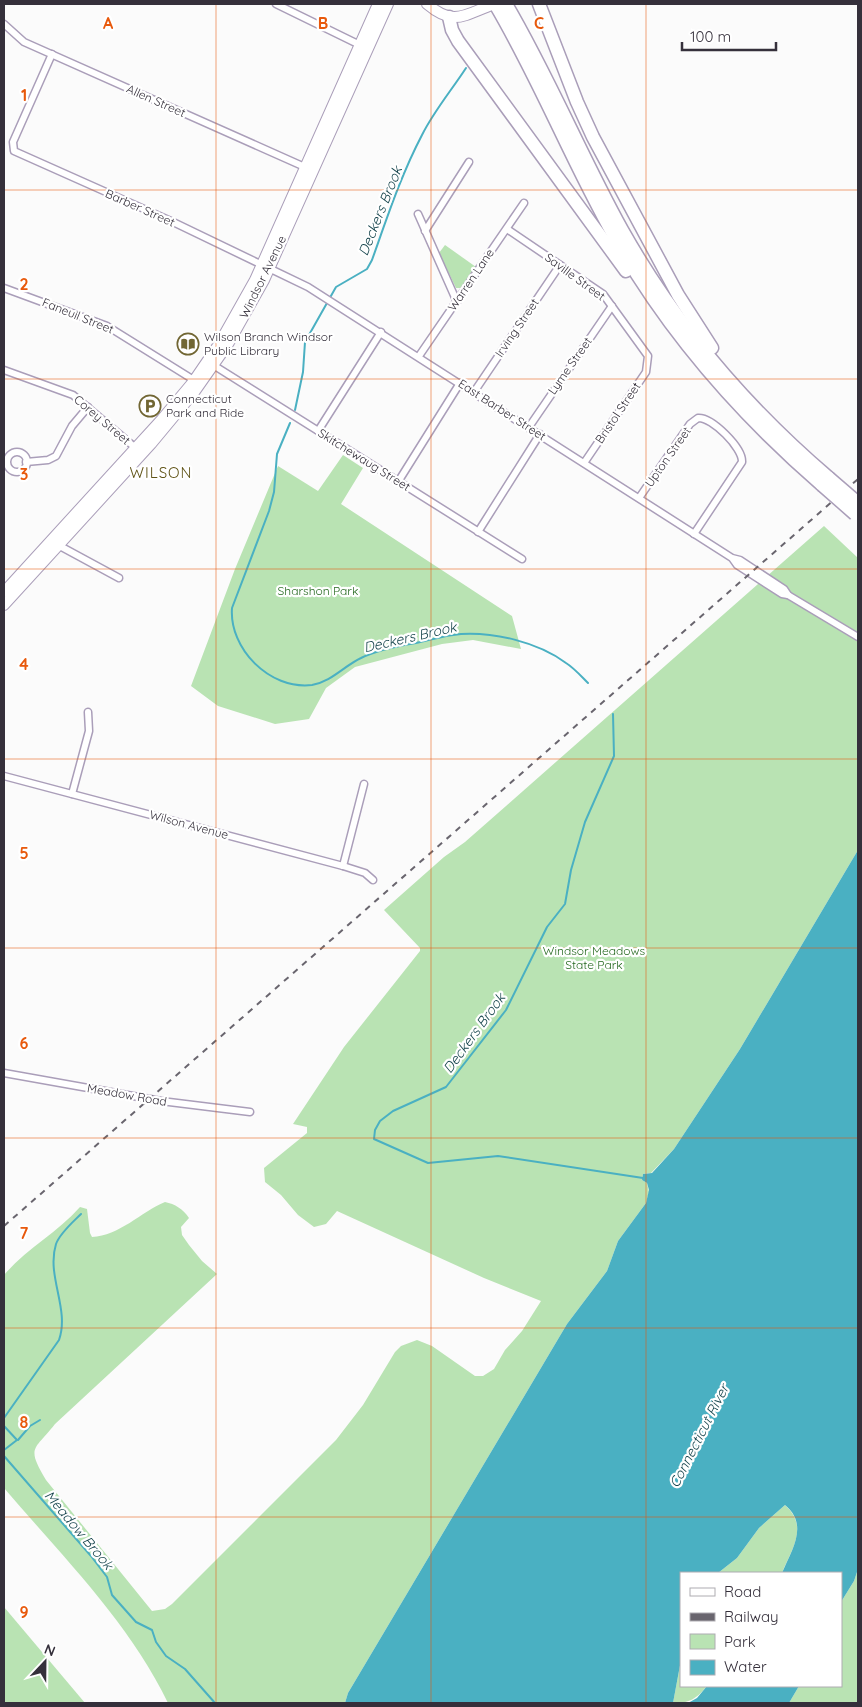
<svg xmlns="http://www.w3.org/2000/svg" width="862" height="1707" viewBox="0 0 862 1707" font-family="Quicksand,sans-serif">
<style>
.green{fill:#b9e3b3}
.water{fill:#4ab0c2}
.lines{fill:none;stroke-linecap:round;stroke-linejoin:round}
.stream{stroke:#4ab0c2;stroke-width:2}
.minor-casing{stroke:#aa9eb9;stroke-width:9}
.primary-casing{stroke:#aa9eb9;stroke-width:12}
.motorway-casing{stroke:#aa9eb9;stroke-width:15}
.minor{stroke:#fff;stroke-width:6}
.primary{stroke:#fff;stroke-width:10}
.motorway{stroke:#fff;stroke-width:12}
.rail{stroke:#69656e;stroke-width:2;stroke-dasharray:6 6;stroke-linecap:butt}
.motorway-bridge-casing{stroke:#aa9eb9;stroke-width:15;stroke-linecap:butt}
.motorway-bridge{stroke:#fff;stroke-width:12}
.grid{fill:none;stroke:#e8590c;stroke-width:1;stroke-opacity:0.55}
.labels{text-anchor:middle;stroke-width:4.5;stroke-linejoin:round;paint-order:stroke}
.street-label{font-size:12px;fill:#35303b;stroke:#fff}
.poi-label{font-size:12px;fill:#35303b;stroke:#fff;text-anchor:start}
.park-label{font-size:12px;fill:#24681e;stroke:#fff}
.water-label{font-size:14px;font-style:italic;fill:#18464e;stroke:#fff}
.quarter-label{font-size:15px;letter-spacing:1px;fill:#605417;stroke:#fff}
.grid-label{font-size:16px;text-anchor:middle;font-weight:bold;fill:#e8590c;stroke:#fff;stroke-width:4.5;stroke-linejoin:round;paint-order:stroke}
</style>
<rect width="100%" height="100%" fill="#fbfbfb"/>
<!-- green -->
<g class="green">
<polygon points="445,245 476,267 462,288 456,288 439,253"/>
<polygon points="343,455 363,468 341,504 512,616 521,649 473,640 442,644 355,667 326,688 309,719 275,724 218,706 191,686 235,569 278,466 318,491"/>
<path d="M 824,526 L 858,558 L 858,850 L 740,1049 L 674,1149 L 651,1173 L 643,1174 L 642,1180 L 647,1183 L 649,1192 L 646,1203 L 618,1241 L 607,1271 L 567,1324 L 348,1693 L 345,1703 L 168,1703 C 129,1622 62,1556 4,1488 L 4,1275 C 26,1249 57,1233 80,1207 L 87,1209 L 90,1233 L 92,1237 C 119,1236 141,1212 165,1202 C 175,1204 183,1209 189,1218 L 181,1227 L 182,1235 L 189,1245 L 202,1261 L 217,1274 L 55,1424 C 34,1451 26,1446 46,1480 L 152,1611 L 165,1609 L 172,1604 L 336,1440 L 363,1405 L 395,1352 L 401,1346 L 417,1340 L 432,1346 L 475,1376 L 483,1376 L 494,1369 L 505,1350 L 522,1331 L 541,1301 L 484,1278 L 337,1211 L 326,1224 L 314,1227 L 298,1215 L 281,1195 L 265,1182 L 264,1168 L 307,1133 L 307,1127 L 293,1124 L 344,1047 L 420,951 L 420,948 L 384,910 L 444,857 L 465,842 Z"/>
<path d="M 785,1505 C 809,1527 792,1548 782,1573 L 718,1573 L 737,1558 L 759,1528 Z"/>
<polygon points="858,1569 858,1703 789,1703 799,1686 841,1686 841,1602 854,1581"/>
<polygon points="4,1607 85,1703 4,1703"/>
<path d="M 681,1660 L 681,1686 L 707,1686 C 696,1699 690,1703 673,1703 Z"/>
</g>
<!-- water -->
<g class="water">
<path d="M 858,850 L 858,1569 L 854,1581 L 841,1602 L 841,1573 L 782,1573 C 792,1549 809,1525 785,1505 L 759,1528 L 737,1558 L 718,1573 L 681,1573 L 681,1660 L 673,1703 L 345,1703 L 348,1693 L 567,1324 L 607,1271 L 618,1241 L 646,1203 L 649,1190 L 647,1183 L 642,1180 L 643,1174 L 652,1173 L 674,1149 L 740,1049 Z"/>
<polygon points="707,1686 799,1686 789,1703 688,1703 697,1698"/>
</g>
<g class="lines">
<!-- stream -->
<g class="stream">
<path d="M 295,410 L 303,372 L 305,342 L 336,287 L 367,269 L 372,260 C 387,218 401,175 422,135 C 434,111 451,91 466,68"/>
<path d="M 290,423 L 277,454 L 274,492 L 269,511 L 232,608 C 229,648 269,690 312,685 C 331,682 344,666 361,658 C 377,650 398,646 416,643 C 430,640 446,635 461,634 C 494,632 538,642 566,663 C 574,668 581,676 588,683"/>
<polyline points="613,714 614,756 585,822 571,870 565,904 547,927 506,1010 446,1087 393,1111 380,1121 375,1130 374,1139 428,1163 498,1156 643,1178"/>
<path d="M 4,1418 L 59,1340 C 70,1309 46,1276 56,1244 C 60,1233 73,1222 81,1214"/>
<polyline points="4,1426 17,1440 4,1450"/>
<polyline points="18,1440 30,1426 40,1420"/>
<polyline points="4,1456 91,1556 107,1577 112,1595 136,1622 152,1630 156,1642 166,1656 185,1669 215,1703"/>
</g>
<!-- minor casing -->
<g class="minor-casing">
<g id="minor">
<polyline points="276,4 362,46"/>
<polyline points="4,24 24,42 307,168"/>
<polyline points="52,54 13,142 14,151 171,221 308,287 732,558 740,560 784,589 788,595 782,594 737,565 732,558"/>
<polyline points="418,214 457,302"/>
<polyline points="507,229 603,294 648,356 646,372 584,463"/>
<polyline points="425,231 469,162"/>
<polyline points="4,288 107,326 197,382"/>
<polyline points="419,356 524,203"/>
<polyline points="210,363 522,559"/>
<polyline points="4,370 73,395 138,450"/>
<polyline points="474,392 560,265"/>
<polyline points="529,427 612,306"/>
<polyline points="318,431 381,332"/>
<circle cx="17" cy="462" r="10"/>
<polyline points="26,462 48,460 56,456 72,426 88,407"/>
<polyline points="398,482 460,383"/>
<path d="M 639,498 L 690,424 L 698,418 C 712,417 743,448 742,462 L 694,534"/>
<polyline points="478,532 540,434"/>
<polyline points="58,545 119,578"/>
<polyline points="788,595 858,637"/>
<polyline points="4,776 343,866 365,873 373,880"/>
<polyline points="72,794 89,731 88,712"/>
<polyline points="343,866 364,784"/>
<polyline points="4,1073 161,1101 250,1112"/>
</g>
</g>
<!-- primary casing -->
<g class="primary-casing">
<g id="primary">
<path d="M 427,4 C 454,27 464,15 494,4"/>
<polyline points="4,592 162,419 193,382 219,344 255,280 378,4"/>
<polyline points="4,605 151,444 195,391 228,344 264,280 388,4"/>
</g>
</g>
<!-- motorway casing -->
<g class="motorway-casing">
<g id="motorway">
<path d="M 495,4 C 539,78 571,160 614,236 C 668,332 739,413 822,485"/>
<path d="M 506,4 C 549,77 581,156 622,230 C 675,324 747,408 829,478"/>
<polyline points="539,4 577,102 593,137 678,295 712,348"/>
<polyline points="449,17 452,30 458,41 626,271"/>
</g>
</g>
<!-- minor -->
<use href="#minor" class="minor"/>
<!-- primary -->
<use href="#primary" class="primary"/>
<!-- motorway -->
<use href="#motorway" class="motorway"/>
<!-- rail -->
<polyline class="rail" points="4,1226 858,479"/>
<!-- motorway-bridge casing -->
<g class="motorway-bridge-casing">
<g id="motorway-bridge">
<polyline points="829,478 858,503"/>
<polyline points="822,485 855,514"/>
</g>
</g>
<!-- motorway-bridge -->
<use href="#motorway-bridge" class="motorway-bridge"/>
</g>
<!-- grid -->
<path class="grid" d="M 216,4 L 216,1703M 431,4 L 431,1703M 646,4 L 646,1703M 4,190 L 858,190M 4,379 L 858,379M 4,569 L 858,569M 4,759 L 858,759M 4,948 L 858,948M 4,1138 L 858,1138M 4,1328 L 858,1328M 4,1517 L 858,1517"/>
<!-- icons -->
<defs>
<g id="library-ring" transform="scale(1.125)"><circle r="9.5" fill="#fff" stroke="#716633" stroke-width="1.5"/><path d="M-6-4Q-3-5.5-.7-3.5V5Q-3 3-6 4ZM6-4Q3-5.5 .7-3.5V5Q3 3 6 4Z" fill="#716633"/></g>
<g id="parking-ring" transform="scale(1.125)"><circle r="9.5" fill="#fff" stroke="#716633" stroke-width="1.5"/><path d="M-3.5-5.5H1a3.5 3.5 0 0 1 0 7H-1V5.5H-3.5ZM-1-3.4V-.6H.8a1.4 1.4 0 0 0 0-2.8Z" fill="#716633"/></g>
</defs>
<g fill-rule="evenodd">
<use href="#library-ring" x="188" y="344"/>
<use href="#parking-ring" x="150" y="406"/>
</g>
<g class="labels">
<!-- street labels -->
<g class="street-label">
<text transform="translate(156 101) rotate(24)" y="4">Allen Street</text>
<text transform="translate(140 208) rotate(24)" y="4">Barber Street</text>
<text transform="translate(263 277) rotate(-64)" y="4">Windsor Avenue</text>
<text transform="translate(575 277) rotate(36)" y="4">Saville Street</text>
<text transform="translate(471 280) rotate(-56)" y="4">Warren Lane</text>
<text transform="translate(78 316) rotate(22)" y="4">Faneuil Street</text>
<text transform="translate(517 328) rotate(-56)" y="4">Irving Street</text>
<text transform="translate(570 366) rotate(-55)" y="4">Lyme Street</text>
<text transform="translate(502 410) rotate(33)" y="4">East Barber Street</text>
<text transform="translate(618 413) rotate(-56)" y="4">Bristol Street</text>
<text transform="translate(102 420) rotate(40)" y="4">Corey Street</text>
<text transform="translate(668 457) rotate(-55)" y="4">Upton Street</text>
<text transform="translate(364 460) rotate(32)" y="4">Skitchewaug Street</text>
<text transform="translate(189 825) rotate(15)" y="4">Wilson Avenue</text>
<text transform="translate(127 1095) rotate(10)" y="4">Meadow Road</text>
</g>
<!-- poi labels -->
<g class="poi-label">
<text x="204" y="341">Wilson Branch Windsor<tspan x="204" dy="14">Public Library</tspan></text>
<text x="166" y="403">Connecticut<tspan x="166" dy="14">Park and Ride</tspan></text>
</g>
<!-- park labels -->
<g class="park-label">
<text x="318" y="595">Sharshon Park</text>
<text x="594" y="955">Windsor Meadows<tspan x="594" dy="14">State Park</tspan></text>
</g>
<!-- water labels -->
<g class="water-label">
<text transform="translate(380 211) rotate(-68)" y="5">Deckers Brook</text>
<text transform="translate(410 637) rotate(-13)" y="5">Deckers Brook</text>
<text transform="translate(474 1033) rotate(-54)" y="5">Deckers Brook</text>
<text transform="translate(699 1436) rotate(-63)" y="5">Connecticut River</text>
<text transform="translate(79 1530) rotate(50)" y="5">Meadow Brook</text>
</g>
<!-- quarter labels -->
<g class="quarter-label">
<text x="161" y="478">WILSON</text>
</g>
</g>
<g class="grid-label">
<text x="108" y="29">A</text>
<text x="323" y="29">B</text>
<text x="539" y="29">C</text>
<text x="24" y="101">1</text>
<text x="24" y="290">2</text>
<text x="24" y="480">3</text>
<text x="24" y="670">4</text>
<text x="24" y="859">5</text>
<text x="24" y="1049">6</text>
<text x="24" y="1239">7</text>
<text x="24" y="1428">8</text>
<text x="24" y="1618">9</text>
</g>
<!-- border -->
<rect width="862" height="1707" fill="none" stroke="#35303b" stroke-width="10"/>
<!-- legend -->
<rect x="680" y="1572" width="162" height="115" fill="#ffffff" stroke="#aeacb1"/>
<rect x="690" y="1588" width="25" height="8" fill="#ffffff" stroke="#aeacb1"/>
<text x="724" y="1597" font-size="15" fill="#35303b">Road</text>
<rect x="690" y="1613" width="25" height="8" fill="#69656e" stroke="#aeacb1"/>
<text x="724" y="1622" font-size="15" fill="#35303b">Railway</text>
<rect x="690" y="1634" width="25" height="15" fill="#b9e3b3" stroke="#aeacb1"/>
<text x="724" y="1647" font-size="15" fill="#35303b">Park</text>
<rect x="690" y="1660" width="25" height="15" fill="#4ab0c2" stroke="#aeacb1"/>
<text x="724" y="1672" font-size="15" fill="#35303b">Water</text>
<!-- north arrow -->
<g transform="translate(45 1662) rotate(22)" stroke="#ffffff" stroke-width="4" paint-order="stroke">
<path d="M0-4L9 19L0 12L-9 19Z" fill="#35303b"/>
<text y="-8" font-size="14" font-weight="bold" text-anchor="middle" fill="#35303b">N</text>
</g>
<!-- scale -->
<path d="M682 42v8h94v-8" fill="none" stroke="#35303b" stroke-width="2.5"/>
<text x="690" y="42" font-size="15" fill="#35303b" stroke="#ffffff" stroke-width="4" paint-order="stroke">100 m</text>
</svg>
